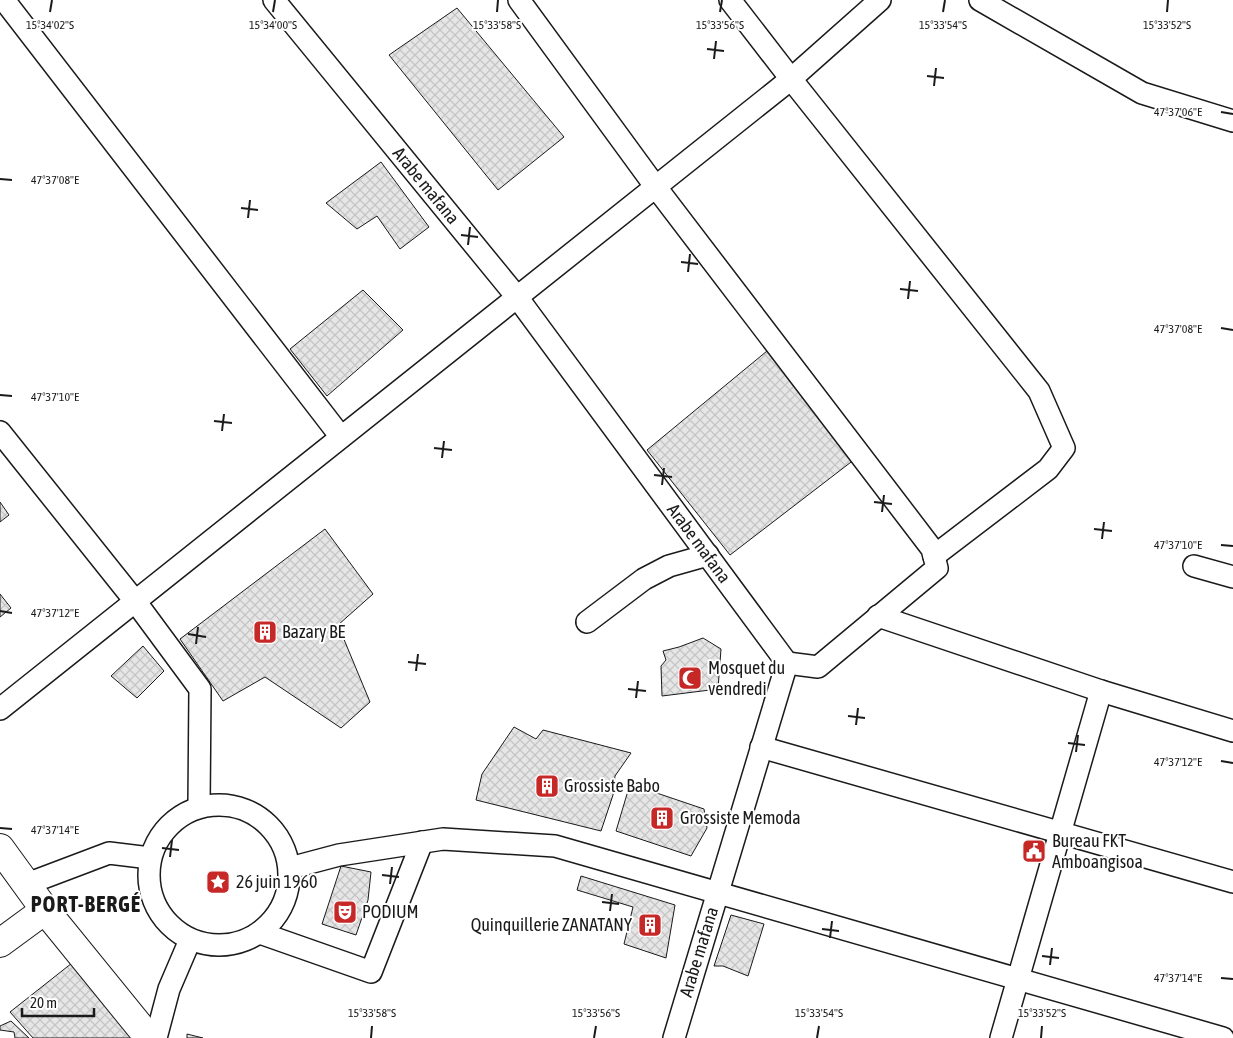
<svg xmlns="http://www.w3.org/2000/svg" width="1233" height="1038" viewBox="0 0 1233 1038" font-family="'Asap Condensed',sans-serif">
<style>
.building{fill:url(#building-cross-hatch);stroke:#1a1a1a}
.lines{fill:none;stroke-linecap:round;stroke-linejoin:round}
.minor-casing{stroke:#1a1a1a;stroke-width:24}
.tertiary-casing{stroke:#1a1a1a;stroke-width:30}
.primary-casing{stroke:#1a1a1a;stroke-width:30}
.minor{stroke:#fff;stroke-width:21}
.tertiary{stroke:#fff;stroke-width:28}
.primary{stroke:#fff;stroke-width:28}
.ticks{fill:none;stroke:#1a1a1a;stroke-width:2}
.labels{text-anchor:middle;stroke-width:4;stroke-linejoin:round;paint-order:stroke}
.street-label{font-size:18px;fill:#1a1a1a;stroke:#fff}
.poi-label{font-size:18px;fill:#1a1a1a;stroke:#fff;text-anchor:start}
.district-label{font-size:22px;font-weight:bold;letter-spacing:1px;fill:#1a1a1a;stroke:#fff}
.ticks-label{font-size:12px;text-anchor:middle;fill:#1a1a1a;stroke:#fff;stroke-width:4;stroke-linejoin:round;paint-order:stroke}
</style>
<defs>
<pattern id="building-cross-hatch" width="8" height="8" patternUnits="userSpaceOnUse" patternTransform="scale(1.25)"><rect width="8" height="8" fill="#e6e6e6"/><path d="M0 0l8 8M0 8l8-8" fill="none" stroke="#c5c5c5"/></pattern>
</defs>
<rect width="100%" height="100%" fill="#fff"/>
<!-- building -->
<g class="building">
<polygon points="457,8 564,137 498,190 389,55"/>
<polygon points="381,162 429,227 400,249 377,216 357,229 326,203"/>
<polygon points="363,290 403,330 327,396 290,349"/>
<polygon points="767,351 855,459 730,555 647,450"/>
<polygon points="0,502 9,515 0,522"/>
<polygon points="325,529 373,594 338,625 370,702 341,728 265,677 223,701 180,639"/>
<polygon points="0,594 11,608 0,617"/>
<polygon points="703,638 721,649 718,689 662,696 661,666 666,660 663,651 679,647"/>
<polygon points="143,646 164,671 137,698 111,676"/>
<polygon points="514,727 536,739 543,730 631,753 615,776 613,795 601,831 476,800 482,774"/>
<polygon points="630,784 704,809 707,828 691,856 616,831"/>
<polygon points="341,866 371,872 368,900 356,935 322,924"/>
<polygon points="581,876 675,905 666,958 624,944 633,907 577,890"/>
<polygon points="731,915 764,924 748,976 723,966 714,966"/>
<polygon points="72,963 134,1038 33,1038 10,1012"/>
<polygon points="11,1021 29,1038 15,1038 14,1032 0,1030 0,1026"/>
<polygon points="187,1034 203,1038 187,1038"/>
</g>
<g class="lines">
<!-- minor casing -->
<g class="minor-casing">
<g id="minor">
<polyline points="4,0 341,437"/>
<path id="s1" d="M 274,0 L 517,297 L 787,663 L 674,1038"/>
<polyline points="519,0 655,186 932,549 937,568 818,667 787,663"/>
<polyline points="730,0 791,79 1039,391 1064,448 1048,469 934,556"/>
<polyline points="980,0 1142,93 1233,121"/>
<polyline points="0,432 135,601 200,689 199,806"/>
<polyline points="1194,566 1233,577"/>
<polyline points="878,616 1101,691 1233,731"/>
<polyline points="587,622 644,579 669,566 708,555"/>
<polyline points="0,709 791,79 880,0"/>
<polyline points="761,747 1233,882"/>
<circle cx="219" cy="875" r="70"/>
<polyline points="290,868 339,855 443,839 555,846 1223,1038"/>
<polyline points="27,884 109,853 150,858"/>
<polyline points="260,933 371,972 422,842"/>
<polyline points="156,1038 169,989 190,940"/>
<polyline points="1001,1038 1101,691"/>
</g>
</g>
<!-- tertiary casing -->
<g class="tertiary-casing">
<polyline id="tertiary" points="45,910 149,1038"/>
</g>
<!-- primary casing -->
<g class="primary-casing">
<polyline id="primary" points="0,848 45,910 0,943"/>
</g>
<!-- minor -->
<use href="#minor" class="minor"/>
<!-- tertiary -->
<use href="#tertiary" class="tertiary"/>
<!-- primary -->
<use href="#primary" class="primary"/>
</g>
<!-- ticks -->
<path class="ticks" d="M 50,12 L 52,0M 273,12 L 275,0M 497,12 L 498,0M 720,12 L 722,0M 943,12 L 945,0M 1167,12 L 1168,0M 707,49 L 724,51M 714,59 L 716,41M 927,76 L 944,78M 934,86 L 936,68M 1221,112 L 1233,114M 0,179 L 12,180M 241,208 L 258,210M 248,218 L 250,200M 461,235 L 478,237M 468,245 L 470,227M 681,262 L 698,264M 688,272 L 690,254M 900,289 L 918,291M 908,299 L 910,281M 1221,328 L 1233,330M 0,395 L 12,396M 214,421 L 232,423M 222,431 L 224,414M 434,448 L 452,450M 442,458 L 444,441M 654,475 L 672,477M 662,485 L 664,468M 874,502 L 892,504M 882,512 L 884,495M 1094,529 L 1112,531M 1102,539 L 1104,522M 1221,545 L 1233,546M 0,611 L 12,613M 188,634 L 206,637M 196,644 L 198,627M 408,662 L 426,664M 416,671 L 418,654M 628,689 L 646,691M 636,698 L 638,681M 848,716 L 865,718M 856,725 L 858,708M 1068,743 L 1085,745M 1076,752 L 1078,735M 1221,761 L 1233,763M 0,828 L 12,829M 162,848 L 179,850M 170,857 L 172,840M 382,875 L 399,877M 390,884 L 392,867M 602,902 L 619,904M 610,911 L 612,894M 822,929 L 839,931M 830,938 L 832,921M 1042,956 L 1059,958M 1050,965 L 1052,948M 1221,978 L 1233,979M 371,1038 L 372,1026M 594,1038 L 596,1026M 817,1038 L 819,1026M 1041,1038 L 1042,1026"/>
<!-- icons -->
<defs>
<g id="building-square" transform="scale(1.25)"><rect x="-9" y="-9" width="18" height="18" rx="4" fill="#c62828" stroke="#fff"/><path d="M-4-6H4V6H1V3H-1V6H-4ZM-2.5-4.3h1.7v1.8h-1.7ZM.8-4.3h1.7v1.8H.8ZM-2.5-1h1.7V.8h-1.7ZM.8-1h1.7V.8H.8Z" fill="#fff"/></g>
<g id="mosque-square" transform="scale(1.25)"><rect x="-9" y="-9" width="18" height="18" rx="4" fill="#c62828" stroke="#fff"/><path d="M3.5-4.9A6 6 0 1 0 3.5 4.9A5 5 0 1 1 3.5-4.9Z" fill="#fff"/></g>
<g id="civic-square" transform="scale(1.25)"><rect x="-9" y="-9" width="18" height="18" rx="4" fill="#c62828" stroke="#fff"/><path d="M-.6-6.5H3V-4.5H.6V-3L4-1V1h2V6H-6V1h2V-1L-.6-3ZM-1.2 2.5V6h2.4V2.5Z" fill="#fff"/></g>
<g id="sight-square" transform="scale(1.25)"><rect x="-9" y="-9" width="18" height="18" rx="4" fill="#c62828" stroke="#fff"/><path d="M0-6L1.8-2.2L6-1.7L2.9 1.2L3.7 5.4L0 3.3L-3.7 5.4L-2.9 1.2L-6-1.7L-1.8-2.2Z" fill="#fff"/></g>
<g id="theatre-square" transform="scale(1.25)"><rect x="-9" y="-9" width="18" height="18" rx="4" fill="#c62828" stroke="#fff"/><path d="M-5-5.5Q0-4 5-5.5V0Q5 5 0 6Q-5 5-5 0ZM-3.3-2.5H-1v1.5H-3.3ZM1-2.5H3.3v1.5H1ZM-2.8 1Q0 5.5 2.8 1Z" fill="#fff"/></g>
</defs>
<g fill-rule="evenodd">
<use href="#building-square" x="265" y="632"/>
<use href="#mosque-square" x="690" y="678"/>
<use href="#building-square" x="547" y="786"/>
<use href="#building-square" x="662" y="818"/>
<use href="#civic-square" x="1034" y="851"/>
<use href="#sight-square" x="218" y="882"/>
<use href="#theatre-square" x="345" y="912"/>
<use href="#building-square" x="650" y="925"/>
</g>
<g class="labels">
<!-- street labels -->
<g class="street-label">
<text dy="6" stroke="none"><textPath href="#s1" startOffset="240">Arabe mafana</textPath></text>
<text dy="6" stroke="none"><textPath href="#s1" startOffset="690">Arabe mafana</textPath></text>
<text transform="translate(699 952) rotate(-73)" y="6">Arabe mafana</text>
</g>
<!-- poi labels -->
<g class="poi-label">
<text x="282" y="638">Bazary BE</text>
<text x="708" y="674">Mosquet du<tspan x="708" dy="21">vendredi</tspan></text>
<text x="564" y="792">Grossiste Babo</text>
<text x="680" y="824">Grossiste Memoda</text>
<text x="1052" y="847">Bureau FKT<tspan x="1052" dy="21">Amboangisoa</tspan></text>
<text x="236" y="888">26 juin 1960</text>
<text x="362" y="918">PODIUM</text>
<text x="632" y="931" text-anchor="end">Quinquillerie ZANATANY</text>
</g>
<!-- district labels -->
<g class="district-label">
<text x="86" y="912">PORT-BERGÉ</text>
</g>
</g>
<g class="ticks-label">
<text x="50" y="29">15°34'02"S</text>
<text x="273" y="29">15°34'00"S</text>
<text x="497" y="29">15°33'58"S</text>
<text x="720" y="29">15°33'56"S</text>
<text x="943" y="29">15°33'54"S</text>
<text x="1167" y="29">15°33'52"S</text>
<text x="1178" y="116">47°37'06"E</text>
<text x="55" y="184">47°37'08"E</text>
<text x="1178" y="333">47°37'08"E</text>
<text x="55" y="401">47°37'10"E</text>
<text x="1178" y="549">47°37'10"E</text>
<text x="55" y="617">47°37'12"E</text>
<text x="1178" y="766">47°37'12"E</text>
<text x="55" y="834">47°37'14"E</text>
<text x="1178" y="982">47°37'14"E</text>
<text x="372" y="1017">15°33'58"S</text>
<text x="596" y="1017">15°33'56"S</text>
<text x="819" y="1017">15°33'54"S</text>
<text x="1042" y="1017">15°33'52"S</text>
</g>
<!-- scale -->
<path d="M22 1008v8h72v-8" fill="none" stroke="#1a1a1a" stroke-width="2.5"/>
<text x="30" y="1008" font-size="15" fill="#1a1a1a" stroke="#ffffff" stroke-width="4" paint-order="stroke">20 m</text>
</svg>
